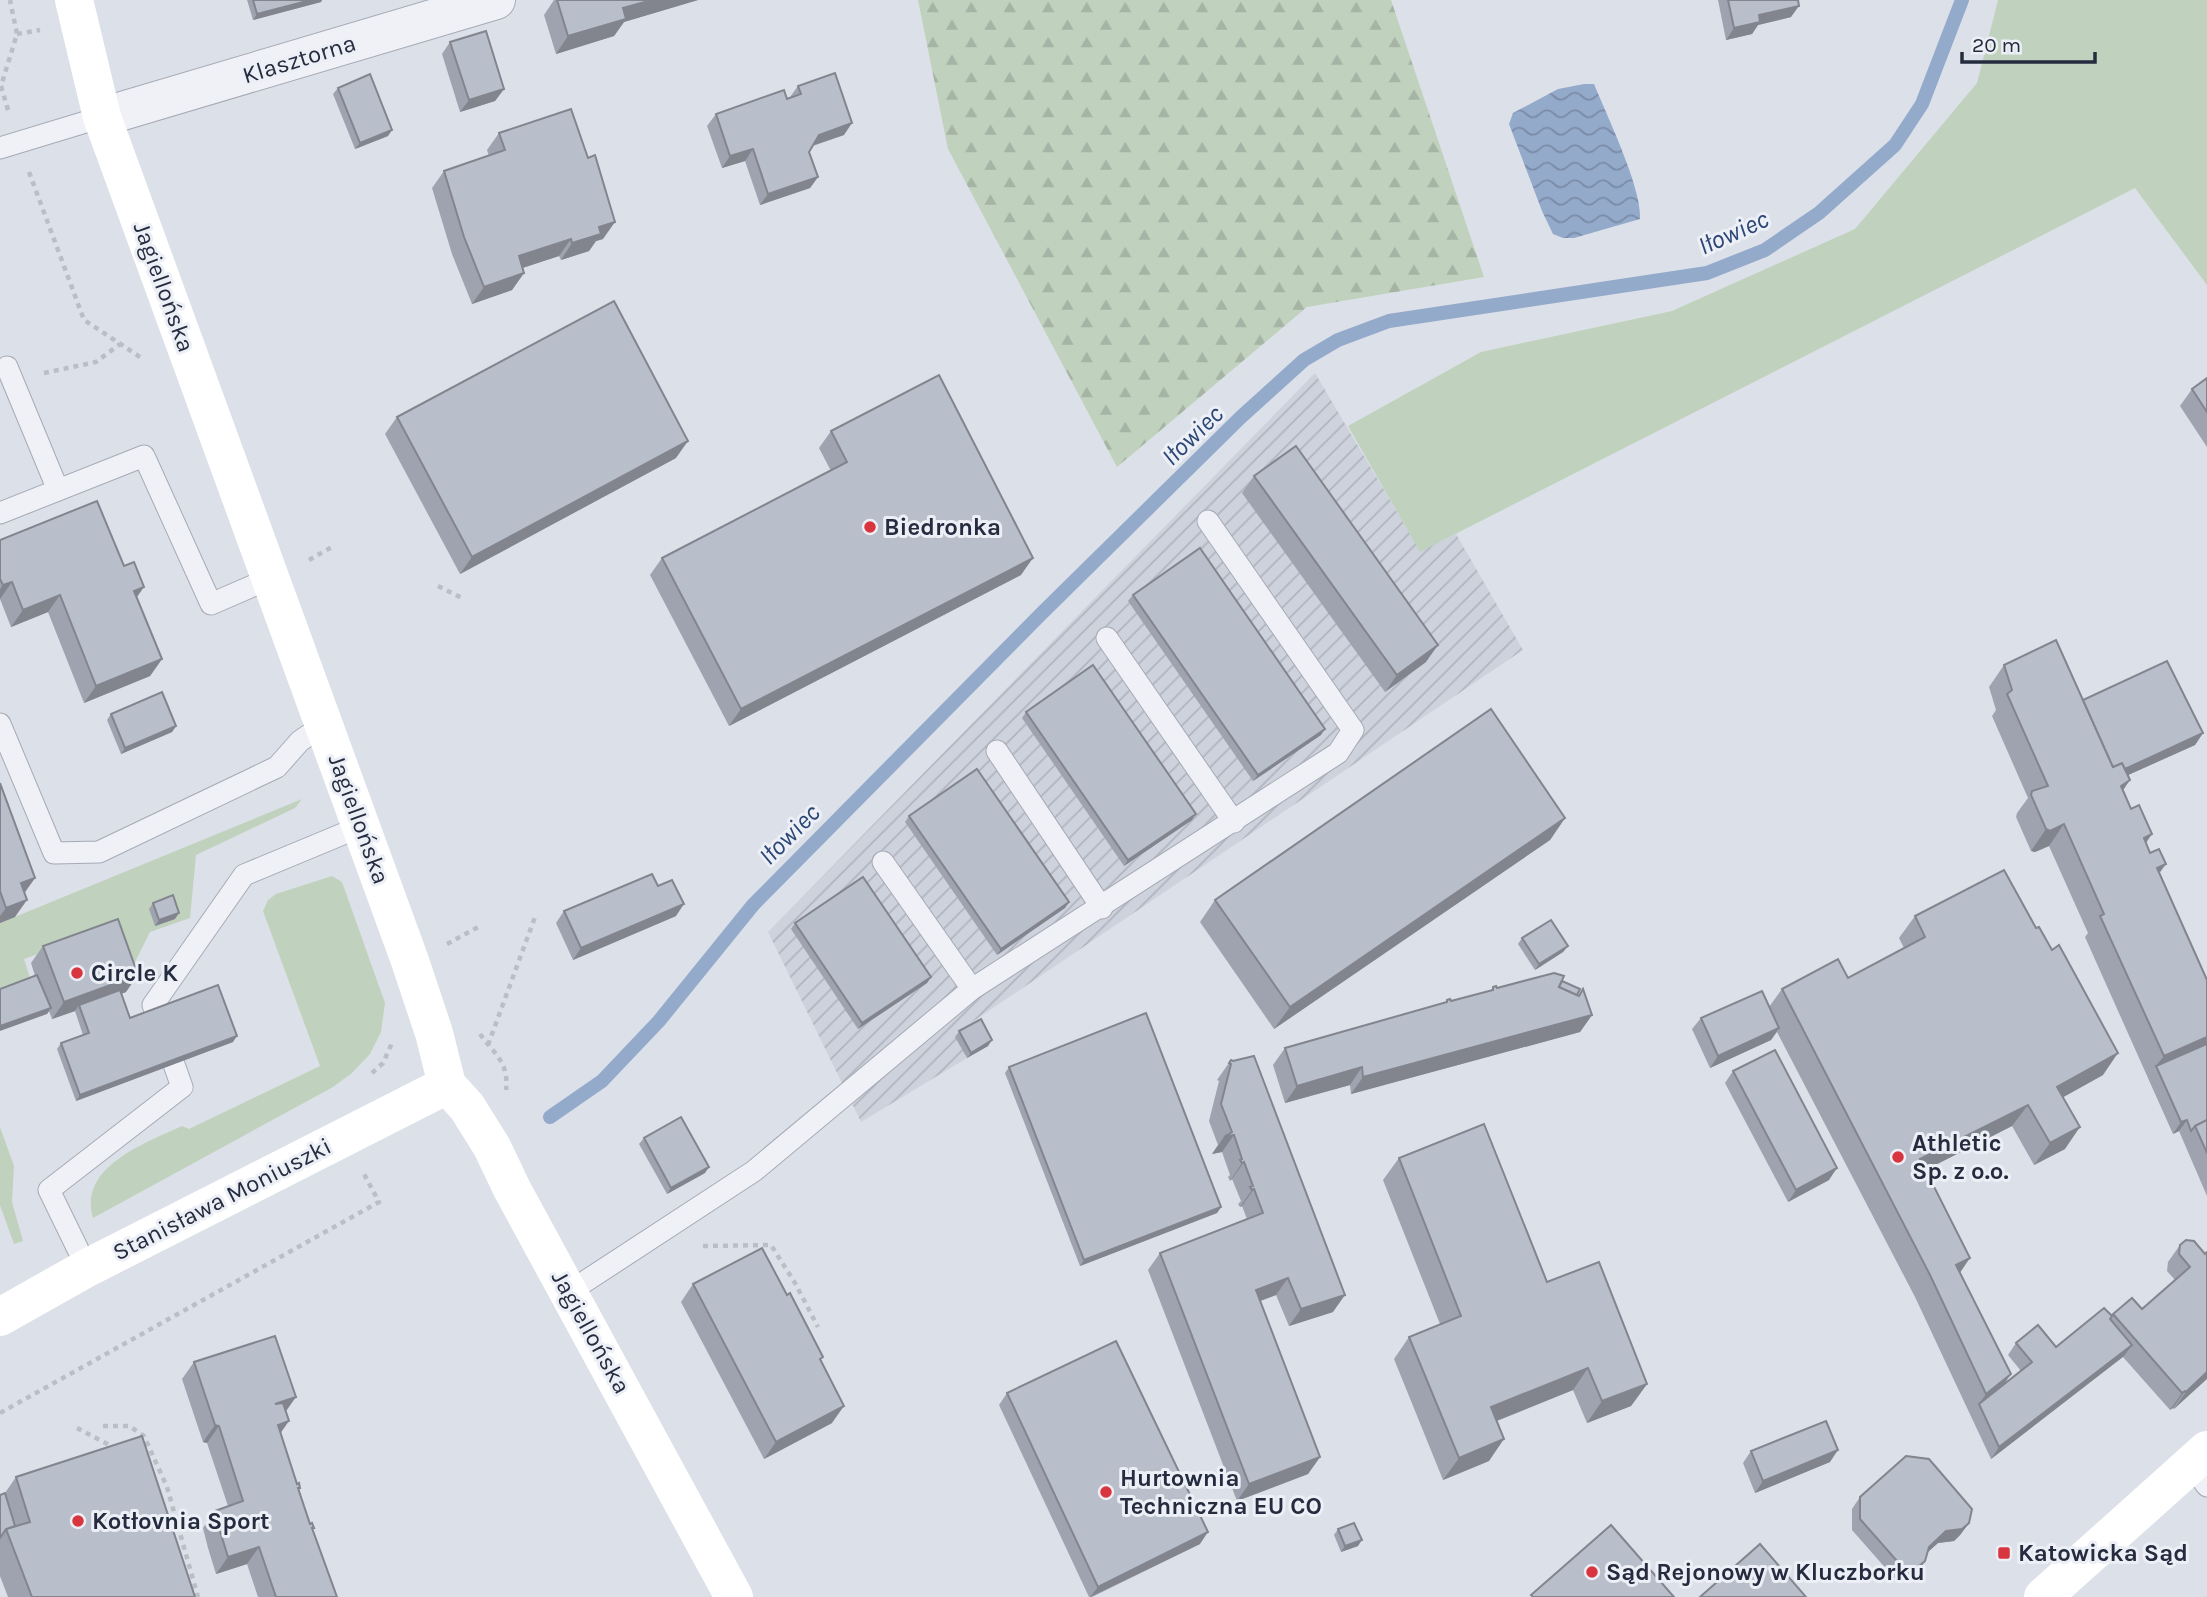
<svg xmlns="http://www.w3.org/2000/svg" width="2207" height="1597" viewBox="0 0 2207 1597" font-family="Karla,sans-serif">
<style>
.industrial{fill:url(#industrial-furrows)}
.green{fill:#c0d2bd}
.forest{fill:url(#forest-firs)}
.water{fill:url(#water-waves)}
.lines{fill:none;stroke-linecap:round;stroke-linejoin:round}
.stream{stroke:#94aacb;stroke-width:14}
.lane-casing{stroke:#a5aab5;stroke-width:23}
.street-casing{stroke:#a5aab5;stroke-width:40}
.path{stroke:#babec6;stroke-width:4.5;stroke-dasharray:5 5;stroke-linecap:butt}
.lane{stroke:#eff1f6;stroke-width:21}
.street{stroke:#eff1f6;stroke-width:38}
.secondary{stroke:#fff;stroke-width:38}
.wall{fill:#9fa3af}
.shaded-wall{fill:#82858e}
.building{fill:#b9becb;stroke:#82858e;stroke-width:2}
.poi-dot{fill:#d9353f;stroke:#eceff5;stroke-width:2.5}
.labels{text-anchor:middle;stroke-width:6;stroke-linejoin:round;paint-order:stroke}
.street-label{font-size:24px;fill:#252c3f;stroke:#eceff5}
.poi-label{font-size:24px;font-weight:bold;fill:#252c3f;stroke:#eceff5;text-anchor:start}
.water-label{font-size:26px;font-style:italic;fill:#2c4776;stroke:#eceff5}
</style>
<defs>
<pattern id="industrial-furrows" width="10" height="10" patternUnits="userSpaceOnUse" patternTransform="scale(1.75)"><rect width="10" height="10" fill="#ced2dd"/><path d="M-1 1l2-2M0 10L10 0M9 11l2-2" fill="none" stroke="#b1b4bf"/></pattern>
<pattern id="forest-firs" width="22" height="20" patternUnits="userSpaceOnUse" patternTransform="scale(1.75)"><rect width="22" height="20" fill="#c0d2bd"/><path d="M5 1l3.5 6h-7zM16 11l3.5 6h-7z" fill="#a5b4a4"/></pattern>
<pattern id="water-waves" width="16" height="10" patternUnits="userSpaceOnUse" patternTransform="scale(1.75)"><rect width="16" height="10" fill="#94aacb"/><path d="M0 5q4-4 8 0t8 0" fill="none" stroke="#798ba6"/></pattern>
</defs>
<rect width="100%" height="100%" fill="#dce0e8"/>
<!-- industrial -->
<polygon class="industrial" points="1315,373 1420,551 1456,534 1523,650 956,1033 967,1058 861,1122 768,932"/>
<!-- green -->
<g class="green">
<polygon points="1998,0 2207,0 2207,285 2135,188 1420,552 1348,426 1481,352 1672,311 1855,229 1977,83"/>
<polygon points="302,799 295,808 196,855 190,918 150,932 134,964 118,925 24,959 30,978 0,989 0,923"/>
<path d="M 332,876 L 342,882 L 385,1003 L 381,1032 L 370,1054 L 352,1073 L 333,1087 L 93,1218 C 78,1167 145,1143 182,1126 L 189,1129 L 320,1066 L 263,911 L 268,900 L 276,894 Z"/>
<polygon points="0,1127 14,1166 12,1202 23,1241 14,1244 0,1205"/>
</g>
<!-- forest -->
<polygon class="forest" points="918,0 1391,0 1484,277 1307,307 1117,467 948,149"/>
<!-- water -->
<path class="water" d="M 1584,84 L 1594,84 C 1607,116 1642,188 1640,219 L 1574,238 L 1563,238 L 1553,234 L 1542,211 L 1509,124 L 1513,113 L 1558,89 Z"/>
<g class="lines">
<!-- stream -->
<polyline class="stream" points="550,1117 602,1081 659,1021 753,905 1042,613 1241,417 1304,360 1338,340 1389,321 1707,273 1765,250 1819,213 1895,145 1922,104 1962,0"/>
<!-- lane casing -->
<g class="lane-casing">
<g id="lane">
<polyline points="0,148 102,117"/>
<polyline points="7,367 58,490"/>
<polyline points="0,513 144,456 211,604 271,578"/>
<polyline points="1107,638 1234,822"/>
<polyline points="0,724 54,853 99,852 277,767 300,741 325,724"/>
<polyline points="997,751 1102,908"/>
<polyline points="883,862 972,989"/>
<polyline points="87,1268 49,1190 182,1087 153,1005 244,875 362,826"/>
<polyline points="569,1292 754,1171 972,989 1338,753 1353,730 1208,521"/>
<polyline points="2191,1465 2207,1486"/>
</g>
</g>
<!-- street casing -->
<g class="street-casing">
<polyline id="street" points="102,117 496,0"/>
</g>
<!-- path -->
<g class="path">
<polyline points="17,34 40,30"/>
<polyline points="8,110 1,86 17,34 10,0"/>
<polyline points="29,172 84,320 143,359"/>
<polyline points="44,373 96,362 120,344"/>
<polyline points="309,560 332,547"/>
<polyline points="438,586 462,598"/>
<polyline points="447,944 480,926"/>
<path d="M 480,1034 C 495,1055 509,1062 506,1090"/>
<polyline points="488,1045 535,917"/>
<polyline points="372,1073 383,1063 392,1043"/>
<polyline points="703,1246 771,1245 795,1283 818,1327"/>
<polyline points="0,1413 379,1202 364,1174"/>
<polyline points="103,1426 129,1426 144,1436 167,1487 198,1597"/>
<polyline points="77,1428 115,1448"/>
</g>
<!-- lane -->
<use href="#lane" class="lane"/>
<!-- street -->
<use href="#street" class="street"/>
<!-- secondary -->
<g class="secondary">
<polyline points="74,0 102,117 410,961 434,1033 447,1085 467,1107 492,1147 512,1189 734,1597"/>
<polyline points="0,1317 87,1268 447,1085"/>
<polyline points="2043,1597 2207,1450"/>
</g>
</g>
<!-- wall -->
<g class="wall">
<polygon points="247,0 322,0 321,2 253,20"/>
<polygon points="554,0 698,0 624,22 614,36 556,54 544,15"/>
<polygon points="1718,0 1798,0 1791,17 1758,25 1752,34 1726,40"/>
<polygon points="450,42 504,89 495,101 460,112 442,54"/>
<polygon points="798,86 844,135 813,146 809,152 818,177 810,188 760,205 745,161 722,168 707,126 716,114 790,97"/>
<polygon points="338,88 388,136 355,149 333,94"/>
<polygon points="499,133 603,239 596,241 589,251 561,260 559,256 522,268 524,273 512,290 472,304 452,254 432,188 444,171 489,156 487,150"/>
<polygon points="2207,378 2207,447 2180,406 2192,389"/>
<polygon points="397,417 676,458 460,574 385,434"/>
<polygon points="831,431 1021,575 729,726 650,575 662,558 831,471 819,448"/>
<polygon points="1254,476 1426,662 1385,692 1242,493"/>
<polygon points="0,540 137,597 162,659 150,676 84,703 48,612 11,627 0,599"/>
<polygon points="1133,595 1321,735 1253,781 1128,601"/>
<polygon points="2004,665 2083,700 2203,733 2195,745 2128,775 2123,790 2207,980 2207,1196 2179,1131 2173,1134 2085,937 2088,933 2049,846 2035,852 2031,851 2016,817 2017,813 2028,798 1992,716 1996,710 1989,687"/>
<polygon points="1026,712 1192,820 1124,866 1022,718"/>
<polygon points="111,714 176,726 172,732 121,754 107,720"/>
<polygon points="0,783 35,878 24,893 15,917 0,923"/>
<polygon points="909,816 1069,902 1065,908 997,955 905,822"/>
<polygon points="1565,818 1550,840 1274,1029 1200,922 1215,900"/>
<polygon points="153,903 175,919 155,926 149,909"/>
<polygon points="564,911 676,916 573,960 556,923"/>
<polygon points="1915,916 2103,1075 2063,1097 2065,1149 2034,1165 2012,1126 1925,1170 1960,1272 2003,1385 2021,1371 2008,1355 2016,1343 2056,1347 2112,1316 2113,1314 2142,1309 2175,1280 2167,1271 2168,1262 2180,1245 2194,1241 2203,1381 2174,1409 2173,1408 2170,1410 2123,1357 1991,1459 1915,1297 1777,1032 1771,1040 1710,1068 1692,1029 1701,1018 1769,1007 1782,989 1848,978 1904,948 1899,938"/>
<polygon points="795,923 931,977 927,983 858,1029 791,929"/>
<polygon points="1522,938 1568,946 1563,952 1535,970 1518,944"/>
<polygon points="43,946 126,992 121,994 130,1018 233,1042 76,1101 57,1049 61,1043 83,1035 75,1011 52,1019 49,1011 47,1014 31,963"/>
<polygon points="1562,981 1578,996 1583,989 1592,1015 1580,1032 1351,1094 1350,1085 1285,1103 1273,1065 1285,1048 1445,1003 1447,1000 1451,1001 1491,990 1493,987 1497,988"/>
<polygon points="959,1031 988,1046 967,1058 955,1037"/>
<polygon points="1231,1060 1333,1312 1289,1326 1276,1295 1260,1301 1320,1457 1308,1474 1237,1501 1148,1270 1160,1253 1247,1219 1242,1206 1240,1207 1238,1204 1241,1201 1232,1179 1230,1181 1228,1177 1230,1175 1222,1152 1212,1154 1218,1145 1209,1121 1219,1081 1217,1080"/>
<polygon points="1009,1067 1221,1207 1217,1213 1080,1266 1005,1073"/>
<polygon points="1733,1071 1829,1180 1788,1202 1725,1083"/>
<polygon points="644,1138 705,1173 667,1194 639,1144"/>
<polygon points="1399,1158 1547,1282 1647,1384 1631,1406 1587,1423 1573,1390 1497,1421 1489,1461 1443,1480 1394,1359 1409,1337 1440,1324 1383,1180"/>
<polygon points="693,1284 820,1360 832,1423 764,1459 681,1302"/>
<polygon points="194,1362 286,1411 281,1434 297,1484 300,1488 299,1490 310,1524 314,1528 313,1530 337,1597 258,1597 247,1564 216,1574 208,1548 203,1528 215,1511 228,1506 207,1443 203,1442 182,1379"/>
<polygon points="1007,1393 1200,1544 1092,1597 1089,1597 999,1405"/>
<polygon points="1751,1451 1830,1462 1755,1493 1743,1463"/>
<polygon points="16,1477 195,1597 8,1597 0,1576 0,1495 5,1493"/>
<polygon points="1860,1497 1969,1523 1960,1535 1954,1541 1938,1543 1928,1552 1917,1573 1910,1579 1896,1580 1852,1530 1852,1509"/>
<polygon points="1338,1529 1358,1546 1341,1552 1334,1535"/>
</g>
<!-- shaded-wall -->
<g class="shaded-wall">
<polygon points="311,0 322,0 321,2 253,20 257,14"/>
<polygon points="652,0 698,0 624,22 614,36 556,54 568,36 623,8"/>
<polygon points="1799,6 1791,17 1758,25 1752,34 1726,40 1734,28 1759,15"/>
<polygon points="504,89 495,101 460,112 469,100"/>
<polygon points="852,123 844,135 811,146 819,135"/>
<polygon points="392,130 388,136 355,149 360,143"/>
<polygon points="753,149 745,161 722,168 730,156"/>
<polygon points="818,177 810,188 760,205 768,194"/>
<polygon points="615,222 603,239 596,241 589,251 561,260 572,243 599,227"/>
<polygon points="571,239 559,256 507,273 519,256"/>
<polygon points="524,273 512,290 472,304 484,287"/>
<polygon points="688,441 676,458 460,574 472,557"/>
<polygon points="1033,558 1021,575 729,726 741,709"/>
<polygon points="12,582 0,599 0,589 3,585"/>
<polygon points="144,587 132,604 134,591"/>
<polygon points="60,595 48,612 11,627 23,610"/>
<polygon points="1438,645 1426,662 1385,692 1397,675"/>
<polygon points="162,659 150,676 84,703 96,686"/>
<polygon points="176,726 172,732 121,754 125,748"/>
<polygon points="1325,729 1321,735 1253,781 1258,775"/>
<polygon points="2203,733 2195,745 2097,789 2106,777"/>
<polygon points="2130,780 2115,802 2121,786"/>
<polygon points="1196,814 1192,820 1124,866 1128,860"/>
<polygon points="1565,818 1550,840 1274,1029 1290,1007"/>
<polygon points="2064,824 2049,846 2035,852 2031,851 2046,829"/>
<polygon points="2152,834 2137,856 2144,838"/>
<polygon points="2166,864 2150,886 2157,868"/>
<polygon points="35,878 23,895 21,883"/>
<polygon points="27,900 15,917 0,923 0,916 6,908"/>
<polygon points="1069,902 1065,908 997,955 1001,949"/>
<polygon points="684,904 676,916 573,960 581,948"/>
<polygon points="179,913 175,919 155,926 159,920"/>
<polygon points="1568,946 1563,952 1535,970 1539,964"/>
<polygon points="138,975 126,992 80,1009 79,1005 75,1011 52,1019 64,1002"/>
<polygon points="931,977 927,983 858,1029 862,1023"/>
<polygon points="51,1008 47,1014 0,1031 0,1026"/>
<polygon points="1592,1015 1580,1032 1351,1094 1363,1077"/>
<polygon points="1779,1028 1771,1040 1710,1068 1718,1056"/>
<polygon points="237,1036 233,1042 76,1101 80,1095"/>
<polygon points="2207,1037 2207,1052 2156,1066 2164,1056"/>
<polygon points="992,1040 988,1046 967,1058 971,1053"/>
<polygon points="2118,1053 2103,1075 2042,1109 2057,1087"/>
<polygon points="1362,1067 1350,1085 1285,1103 1297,1086"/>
<polygon points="2028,1105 2012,1126 1904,1181 1920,1159"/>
<polygon points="2187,1120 2179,1131 2173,1134 2181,1122"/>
<polygon points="2080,1127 2065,1149 2034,1165 2050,1143"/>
<polygon points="1234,1135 1222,1152 1212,1154 1224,1137"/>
<polygon points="1244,1162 1232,1179 1230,1181 1242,1163"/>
<polygon points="709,1167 705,1173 667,1194 671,1188"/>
<polygon points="1837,1168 1829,1180 1788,1202 1796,1190"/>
<polygon points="1254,1189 1242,1206 1240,1207 1252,1190"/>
<polygon points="1221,1207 1217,1213 1080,1266 1084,1260"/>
<polygon points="1970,1258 1955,1280 1956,1265"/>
<polygon points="1288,1278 1276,1295 1244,1307 1256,1290"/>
<polygon points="1345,1295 1333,1312 1289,1326 1301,1309"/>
<polygon points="2132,1345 2124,1356 1991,1459 1999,1447"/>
<polygon points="1588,1368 1573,1390 1476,1429 1491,1407"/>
<polygon points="2207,1372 2207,1379 2174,1409 2186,1392"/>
<polygon points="2011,1374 1996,1396 1979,1404 1986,1394"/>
<polygon points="1647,1384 1631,1406 1587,1423 1602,1401"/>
<polygon points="2185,1391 2173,1408 2170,1410 2182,1393"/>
<polygon points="296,1397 284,1414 275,1404"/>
<polygon points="844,1406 832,1423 764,1459 776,1442"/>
<polygon points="289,1421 277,1438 278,1425"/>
<polygon points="215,1425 219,1426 207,1443 203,1442"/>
<polygon points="1504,1439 1489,1461 1443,1480 1459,1458"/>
<polygon points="1838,1450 1830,1462 1755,1493 1763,1481"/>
<polygon points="1320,1457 1308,1474 1237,1501 1249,1484"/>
<polygon points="1969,1523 1960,1535 1954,1541 1938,1543 1921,1558 1929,1547 1946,1531"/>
<polygon points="1208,1532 1200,1544 1090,1597 1098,1587"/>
<polygon points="1362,1540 1358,1546 1341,1552 1345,1546"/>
<polygon points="259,1547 247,1564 216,1574 228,1557"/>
<polygon points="1925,1561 1917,1573 1910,1579 1896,1580 1904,1569"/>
</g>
<!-- building -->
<g class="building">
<polygon points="253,0 311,0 257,14"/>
<polygon points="557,0 652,0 623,8 626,19 568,36"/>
<polygon points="1728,0 1798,0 1799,6 1759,15 1760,22 1734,28"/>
<polygon points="486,31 504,89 469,100 450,42"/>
<polygon points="835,73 852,123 819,135 809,152 818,177 768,194 753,149 730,156 716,114 784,90 787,99 801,94 798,86"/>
<polygon points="370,74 392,130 360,143 338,88"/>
<polygon points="571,109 588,158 595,155 615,222 599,227 601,234 572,243 571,239 519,256 524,273 484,287 464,237 444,171 505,150 499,133"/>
<polygon points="614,301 688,441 472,557 397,417"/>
<polygon points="939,375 1033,558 741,709 662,558 847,462 831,431"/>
<polygon points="2207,378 2207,412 2192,389"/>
<polygon points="1296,446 1438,645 1397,675 1254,476"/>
<polygon points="97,501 124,566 134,562 144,587 134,591 162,659 96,686 60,595 23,610 12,582 3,585 0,579 0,540"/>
<polygon points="1200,548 1325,729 1258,775 1133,595"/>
<polygon points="2056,640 2113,767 2122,763 2130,780 2121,786 2131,809 2139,805 2152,834 2144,838 2150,853 2159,849 2166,864 2157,868 2207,980 2207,1037 2164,1056 2100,916 2104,914 2064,824 2050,831 2046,829 2031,795 2032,791 2048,786 2007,694 2012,690 2004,665"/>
<polygon points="2167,661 2203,733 2125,769 2122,763 2113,767 2083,700"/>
<polygon points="1093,665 1196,814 1128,860 1026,712"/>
<polygon points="162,692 176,726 125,748 111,714"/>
<polygon points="1491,709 1565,818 1290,1007 1215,900"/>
<polygon points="977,769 1069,902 1001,949 909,816"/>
<polygon points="0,783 35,878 21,883 27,900 6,908 0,891"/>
<polygon points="2004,870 2036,928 2039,927 2052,950 2059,945 2118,1053 2057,1087 2080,1127 2050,1143 2028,1105 1920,1159 1970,1258 1956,1265 2011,1374 1986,1394 1930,1275 1782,989 1838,959 1848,978 1925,937 1915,916"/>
<polygon points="652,874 658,886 672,880 684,904 581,948 564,911"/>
<polygon points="863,877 931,977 862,1023 795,923"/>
<polygon points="173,895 179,913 159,920 153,903"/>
<polygon points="118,919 138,975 64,1002 43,946"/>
<polygon points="1551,920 1568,946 1539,964 1522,938"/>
<polygon points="1554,973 1564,976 1559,987 1579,996 1583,989 1592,1015 1363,1077 1362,1067 1297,1086 1285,1048 1447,1002 1447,1000 1450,999 1451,1001 1493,990 1493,987 1496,986 1497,988"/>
<polygon points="37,975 51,1008 0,1026 0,989"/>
<polygon points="1562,981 1580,989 1577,995 1559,987"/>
<polygon points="218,985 237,1036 80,1095 61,1043 89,1033 79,1005 120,990 130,1018"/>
<polygon points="1762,991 1779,1028 1718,1056 1701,1018"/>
<polygon points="1146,1013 1221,1207 1084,1260 1009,1067"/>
<polygon points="981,1019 992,1040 971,1053 959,1031"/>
<polygon points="2207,1044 2207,1120 2195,1126 2191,1131 2187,1120 2181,1122 2156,1066"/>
<polygon points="1775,1050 1837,1168 1796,1190 1733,1071"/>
<polygon points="1254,1056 1345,1295 1301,1309 1288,1278 1256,1290 1320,1457 1249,1484 1160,1253 1263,1213 1254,1189 1252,1190 1250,1187 1253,1186 1244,1162 1242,1163 1240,1160 1242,1159 1234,1135 1224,1137 1232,1132 1221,1104 1231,1064 1229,1063 1231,1060 1233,1061"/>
<polygon points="681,1117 709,1167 671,1188 644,1138"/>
<polygon points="2207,1120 2207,1153 2195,1126"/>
<polygon points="1484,1124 1547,1282 1599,1262 1647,1384 1602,1401 1588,1368 1491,1407 1504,1439 1459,1458 1409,1337 1461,1316 1399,1158"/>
<polygon points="2186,1240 2194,1241 2205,1254 2207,1252 2207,1372 2186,1392 2185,1391 2182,1393 2113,1314 2132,1298 2142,1309 2190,1267 2179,1254 2180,1245"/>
<polygon points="762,1248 787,1295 790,1293 823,1357 820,1359 844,1406 776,1442 693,1284"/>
<polygon points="2104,1308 2112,1316 2110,1319 2132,1345 1999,1447 1979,1404 2032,1362 2016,1343 2038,1325 2056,1347"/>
<polygon points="275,1336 296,1397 275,1404 283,1403 289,1421 278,1425 297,1484 299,1483 300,1488 298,1488 310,1524 312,1523 314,1528 312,1528 337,1597 276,1597 259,1547 228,1557 220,1531 215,1511 243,1501 219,1426 215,1425 194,1362"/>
<polygon points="1116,1341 1208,1532 1098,1587 1007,1393"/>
<polygon points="1826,1421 1838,1450 1763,1481 1751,1451"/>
<polygon points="142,1436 195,1597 32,1597 6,1529 30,1522 16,1477"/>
<polygon points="1906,1456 1929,1459 1972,1509 1969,1523 1962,1529 1946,1531 1929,1547 1925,1561 1918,1567 1904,1569 1860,1519 1860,1497"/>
<polygon points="5,1493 15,1526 6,1529 0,1538 0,1495"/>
<polygon points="1354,1523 1362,1540 1345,1546 1338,1529"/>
<polygon points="1611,1525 1674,1597 1533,1597 1531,1595"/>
<polygon points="1760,1544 1806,1597 1700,1597"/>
</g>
<!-- markers -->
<g class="poi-dot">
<circle cx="870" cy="527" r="7"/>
<circle cx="77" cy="973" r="7"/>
<circle cx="1898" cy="1157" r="7"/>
<circle cx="1106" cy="1492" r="7"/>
<circle cx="78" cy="1521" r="7"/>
<rect x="1997" y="1546" width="14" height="14" rx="3.5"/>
<circle cx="1592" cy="1572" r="7"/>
</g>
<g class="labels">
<!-- street labels -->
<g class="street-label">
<text transform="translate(299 59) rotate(-17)" y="8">Klasztorna</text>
<text transform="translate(164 287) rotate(70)" y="8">Jagiellońska</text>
<text transform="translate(359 819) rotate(70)" y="8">Jagiellońska</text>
<text transform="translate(222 1199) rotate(-27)" y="8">Stanisława Moniuszki</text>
<text transform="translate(591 1332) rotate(61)" y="8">Jagiellońska</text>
</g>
<!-- poi labels -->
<g class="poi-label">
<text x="884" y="535">Biedronka</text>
<text x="91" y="981">Circle K</text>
<text x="1912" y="1151">Athletic<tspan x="1912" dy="28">Sp. z o.o.</tspan></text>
<text x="1120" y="1486">Hurtownia<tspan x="1120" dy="28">Techniczna EU CO</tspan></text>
<text x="92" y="1529">Kotłovnia Sport</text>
<text x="2018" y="1561">Katowicka Sąd</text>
<text x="1606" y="1580">Sąd Rejonowy w Kluczborku</text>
</g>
<!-- water labels -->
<g class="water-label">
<text transform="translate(1733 232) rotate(-24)" y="9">Iłowiec</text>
<text transform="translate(1192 435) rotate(-44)" y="9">Iłowiec</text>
<text transform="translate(789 834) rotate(-45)" y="9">Iłowiec</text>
</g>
</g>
<!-- scale -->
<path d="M1962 52v10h133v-10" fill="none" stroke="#252c3f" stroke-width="3.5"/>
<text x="1972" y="52" font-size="21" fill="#252c3f" stroke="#eceff5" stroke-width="5" paint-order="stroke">20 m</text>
</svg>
